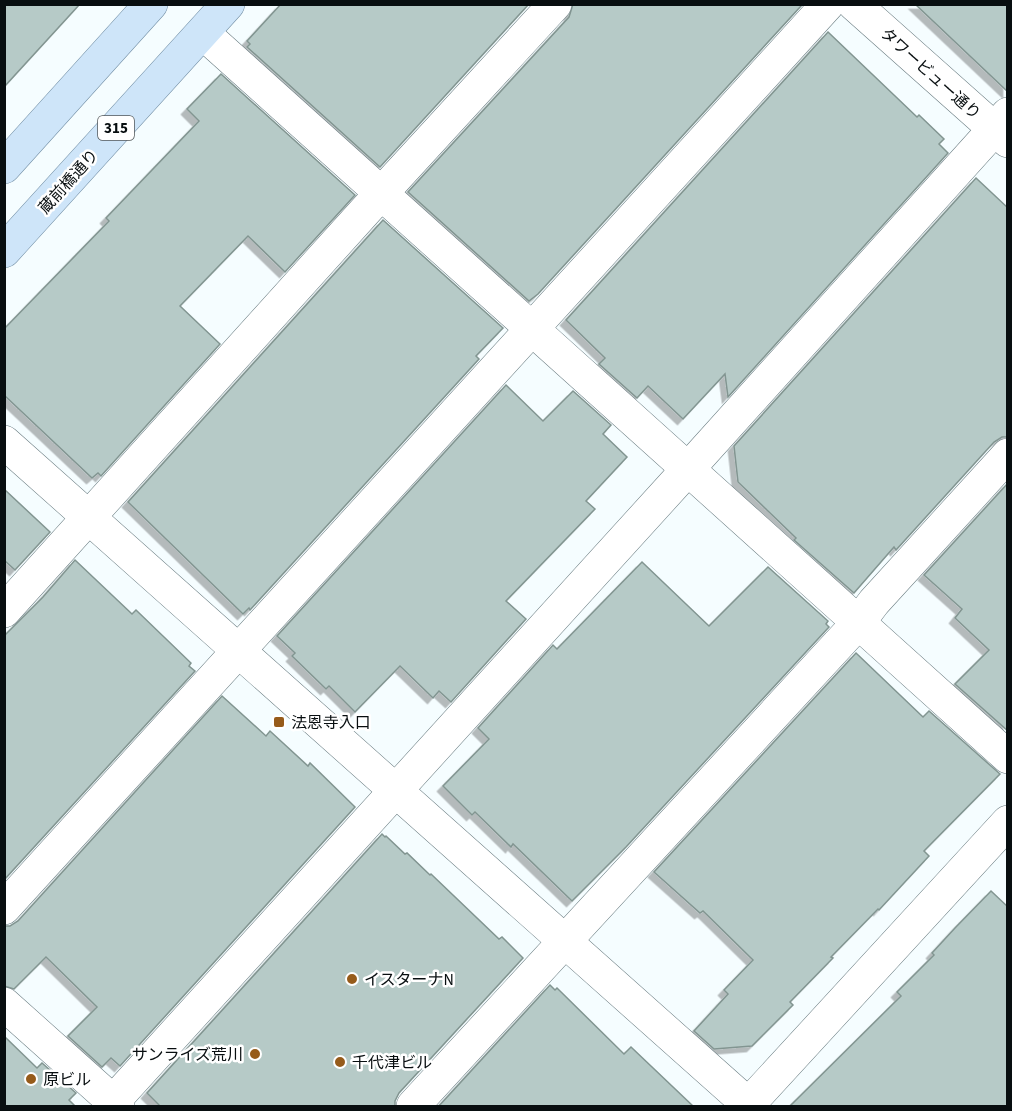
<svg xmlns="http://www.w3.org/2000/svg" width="1012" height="1111" viewBox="0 0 1012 1111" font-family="'Source Sans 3','Noto Sans JP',sans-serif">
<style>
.building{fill:#b6cac7;stroke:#829591;stroke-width:1.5;filter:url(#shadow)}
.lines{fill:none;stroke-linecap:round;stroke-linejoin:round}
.minor-casing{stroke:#6a7c81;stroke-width:34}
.major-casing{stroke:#738fa5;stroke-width:34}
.minor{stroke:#fff;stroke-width:33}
.major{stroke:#cee5f9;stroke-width:33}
.poi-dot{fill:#965b1a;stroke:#fff;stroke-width:2}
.labels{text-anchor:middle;stroke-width:5;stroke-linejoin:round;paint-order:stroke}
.shield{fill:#fff;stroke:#525658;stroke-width:1.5}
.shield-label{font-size:15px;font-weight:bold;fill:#080e10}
.street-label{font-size:16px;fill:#080e10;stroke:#fff}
.poi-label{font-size:16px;fill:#080e10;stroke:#fff;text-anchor:start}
</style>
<defs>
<filter id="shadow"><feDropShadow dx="-5.5" dy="5.5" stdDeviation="0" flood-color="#0004"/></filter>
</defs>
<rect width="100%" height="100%" fill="#f5fdff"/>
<!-- building -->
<g class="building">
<polygon points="4,4 80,4 4,87"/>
<polygon points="281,4 529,4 380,167 247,47 250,44 247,41"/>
<polygon points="573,4 799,4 801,6 538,294 529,301 408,192 569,17"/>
<polygon points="915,4 1008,4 1008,92"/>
<polygon points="828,32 917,117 919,115 944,139 939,144 948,153 728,397 725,374 683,419 648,386 637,398 599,364 605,358 566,320"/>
<polygon points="221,74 355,195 285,272 248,236 180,306 220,344 101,476 98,473 92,478 4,395 4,329 109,221 106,218 199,121 187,109"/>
<polygon points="976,178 1008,208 1008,437 1002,437 994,442 896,550 894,547 854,593 794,540 796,538 738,482 734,446"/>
<polygon points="383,220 503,328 476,356 479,359 250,610 249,608 243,614 128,502"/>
<polygon points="506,385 543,421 573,391 611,425 603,434 627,457 586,501 595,509 506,601 526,619 451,702 439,691 433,698 400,666 355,712 329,686 326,689 292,656 295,653 277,636"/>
<polygon points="1008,483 1008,731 955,684 989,650 955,618 962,609 924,575"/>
<polygon points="4,489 50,532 15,570 4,560"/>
<polygon points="75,560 132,614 136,610 191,663 189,666 195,671 4,880 4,636 43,597"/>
<polygon points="642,562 709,626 768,567 828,621 826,624 829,627 626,847 572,901 513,844 511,847 475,812 472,815 443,786 489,739 478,728 553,645 557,649"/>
<polygon points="856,653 923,717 929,711 1000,774 924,851 929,856 879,910 878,909 831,957 833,958 790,1002 793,1005 752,1046 714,1049 694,1031 728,994 724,990 753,960 703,911 700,913 654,872"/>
<polygon points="222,696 266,736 270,731 308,766 310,763 355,807 120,1066 111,1058 102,1067 68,1036 97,1007 46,957 14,989 4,986 4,926 10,926 18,921"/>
<polygon points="382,834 385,837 386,836 405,854 407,853 430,875 431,874 499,939 502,937 523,958 399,1093 395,1101 395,1107 161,1107 147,1093"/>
<polygon points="991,891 1008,907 1008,1107 789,1107 901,996 897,992 934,955 932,953 955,928"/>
<polygon points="550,985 555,990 557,988 624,1054 631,1047 694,1107 438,1107"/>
<polygon points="4,1036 37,1068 42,1063 76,1093 69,1100 76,1107 4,1107"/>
</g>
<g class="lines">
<!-- minor casing -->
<g class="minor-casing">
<g id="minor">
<polyline points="854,4 1008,141"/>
<polyline points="203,33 1008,757"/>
<polyline points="4,442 750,1106"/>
<polyline points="4,611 366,210 555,4"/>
<polyline points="4,908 828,4"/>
<polyline points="4,1004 118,1106"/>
<polyline points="109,1106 688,469 1008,114"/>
<polyline points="413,1106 858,623 874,602 1008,455"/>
<polyline points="747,1106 1008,822"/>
</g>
</g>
<!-- major casing -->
<g class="major-casing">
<g id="major">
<polyline points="4,167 151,4"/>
<polyline points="4,251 228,4"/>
</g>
</g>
<!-- minor -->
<use href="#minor" class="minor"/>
<!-- major -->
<use href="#major" class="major"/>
</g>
<!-- markers -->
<g class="poi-dot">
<rect x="273" y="716" width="12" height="12" rx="3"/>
<circle cx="352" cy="979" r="6"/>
<circle cx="255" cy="1054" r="6"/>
<circle cx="340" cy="1062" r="6"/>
<circle cx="31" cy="1079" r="6"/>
</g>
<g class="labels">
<!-- shield labels -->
<rect class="shield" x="98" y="116" width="36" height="24" rx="4.5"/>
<g class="shield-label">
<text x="116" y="133">315</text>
</g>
<!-- street labels -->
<g class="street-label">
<text transform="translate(931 73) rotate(42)" y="6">タワービュー通り</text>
<text transform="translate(68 181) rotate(-48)" y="6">蔵前橋通り</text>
</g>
<!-- poi labels -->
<g class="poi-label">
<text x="291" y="728">法恩寺入口</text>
<text x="364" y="985">イスターナN</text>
<text x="243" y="1060" text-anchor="end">サンライズ荒川</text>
<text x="352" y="1068">千代津ビル</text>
<text x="43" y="1085">原ビル</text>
</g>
</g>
<!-- border -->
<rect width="1012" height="1111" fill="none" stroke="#080e10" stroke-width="12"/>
</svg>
